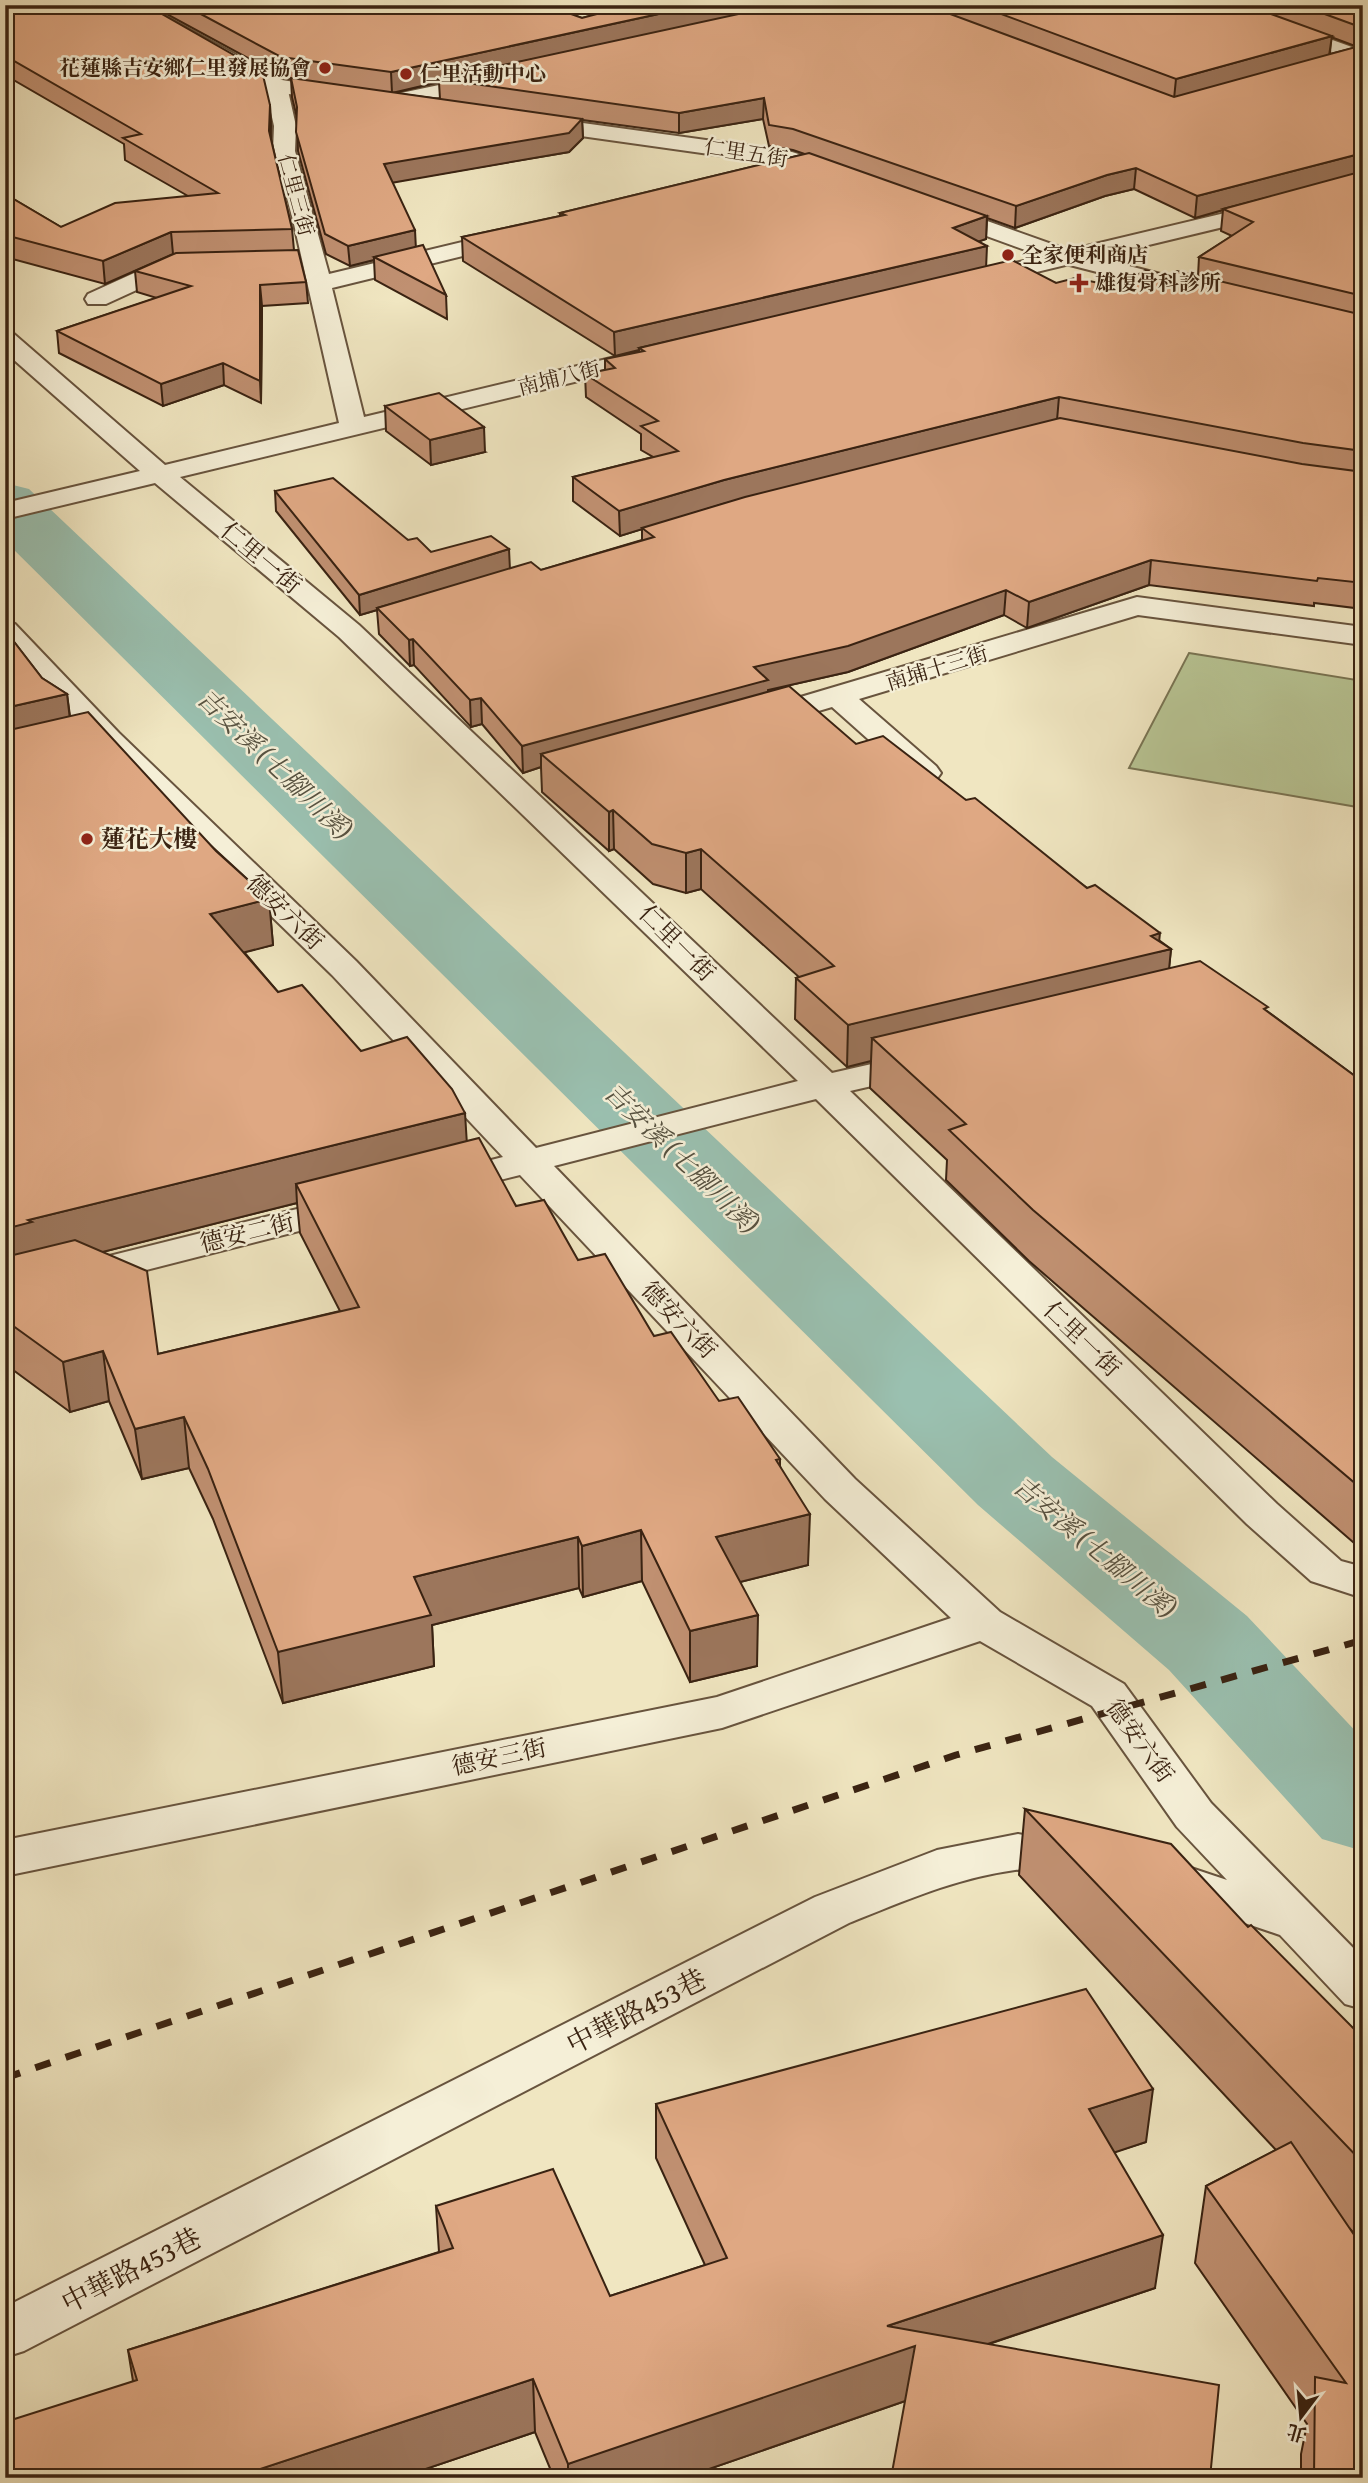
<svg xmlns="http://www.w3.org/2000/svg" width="1368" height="2483" viewBox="0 0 1368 2483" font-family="'Gentium Book Plus','Noto Serif TC',serif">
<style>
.green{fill:#b8c594;stroke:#797453;stroke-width:2}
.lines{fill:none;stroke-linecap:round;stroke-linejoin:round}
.river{fill:#9ac0b0;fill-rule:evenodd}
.minor-casing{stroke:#68543e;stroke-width:4}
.tertiary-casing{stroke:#68543e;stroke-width:4}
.minor{fill:#f5efd7;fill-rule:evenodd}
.tertiary{fill:#f5efd7;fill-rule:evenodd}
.rail{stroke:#3a2312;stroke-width:7;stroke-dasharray:16 16;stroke-linecap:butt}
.wall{fill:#c09071;stroke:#3a2312;stroke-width:2;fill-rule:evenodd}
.shaded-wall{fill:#9c765c;stroke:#3a2312;stroke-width:2}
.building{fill:#dfa883;stroke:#3a2312;stroke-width:2}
.poi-dot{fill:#8f2418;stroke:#f5efd7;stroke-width:2.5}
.labels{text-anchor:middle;stroke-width:5;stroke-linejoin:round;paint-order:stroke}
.far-poi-label{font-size:21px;font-weight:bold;fill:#3a2312;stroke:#f5efd7;text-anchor:start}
.far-street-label{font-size:21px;fill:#3a2312;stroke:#f5efd7}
.street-label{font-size:24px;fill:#3a2312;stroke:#f5efd7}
.poi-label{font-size:24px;font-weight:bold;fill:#3a2312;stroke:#f5efd7;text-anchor:start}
.water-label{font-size:26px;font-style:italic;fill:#575241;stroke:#f5efd7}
.near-street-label{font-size:28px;fill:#3a2312;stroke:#f5efd7}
</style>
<rect width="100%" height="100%" fill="#f0e6c1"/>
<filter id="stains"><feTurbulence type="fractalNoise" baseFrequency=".00286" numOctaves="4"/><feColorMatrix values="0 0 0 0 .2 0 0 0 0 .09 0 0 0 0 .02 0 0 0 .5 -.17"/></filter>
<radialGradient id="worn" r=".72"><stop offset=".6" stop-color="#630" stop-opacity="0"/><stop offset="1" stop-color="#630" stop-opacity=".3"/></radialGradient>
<!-- green -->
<polygon class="green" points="1189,653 1363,681 1363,808 1129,768"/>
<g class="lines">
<!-- river -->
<polygon class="river" points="5,483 29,489 1052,1457 1247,1616 1363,1739 1363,1851 1322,1839 1169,1670 978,1505 5,541"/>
<!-- minor casing -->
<g class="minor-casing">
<g id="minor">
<polygon points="1205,5 1235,5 1363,51 1363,63 1326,73 1319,71 1316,67 1319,63 1338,57 1208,9"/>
<polygon points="491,74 502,80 498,84 390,108 379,102 382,97"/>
<polygon points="276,80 287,86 296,126 295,151 329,274 512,230 520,232 524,237 520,242 332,288 364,417 657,347 666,350 670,355 666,360 180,477 359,625 832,1073 920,1053 933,1056 938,1064 933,1072 850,1091 1277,1504 1341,1561 1363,1567 1363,1598 1311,1581 1247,1524 816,1099 554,1166 855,1479 1000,1612 1124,1684 1211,1803 1363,1958 1363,2009 1345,2004 1280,1935 1150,1891 1143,1878 1150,1865 1167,1860 1227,1880 1177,1827 1092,1706 980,1641 722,1728 5,1876 5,1840 717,1697 951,1618 825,1499 520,1175 445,1194 432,1191 426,1183 432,1175 503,1157 332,975 97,747 5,648 5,621 15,624 119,733 356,961 536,1148 798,1081 339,637 155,483 5,519 5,503 140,471 5,352 5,332 14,334 165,465 339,423 289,202 273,151 274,126 265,86"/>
<polygon points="1363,175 1363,189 1290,211 974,287 965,285 962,280 965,275 1275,201"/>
<polygon points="185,256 193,258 197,263 193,268 178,271 106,304 88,304 85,299 88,294 165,259"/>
<polygon points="1137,597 1363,627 1363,645 1138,615 859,699 936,766 941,773 936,780 925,782 914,780 832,707 761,728 750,726 746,719 750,712"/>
<polygon points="349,1196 362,1199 368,1207 362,1215 5,1306 5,1282"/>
<path d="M 1018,1834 L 1090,1847 L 1097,1860 L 1090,1873 C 1063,1881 1041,1867 1015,1870 C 956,1878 904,1901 849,1923 L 24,2351 L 5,2357 L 5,2307 L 815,1897 L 937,1850 Z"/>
</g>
</g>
<!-- tertiary casing -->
<g class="tertiary-casing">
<g id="tertiary">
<polygon points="119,5 144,5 282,80 344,90 355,96 344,102 268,91"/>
<polygon points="532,116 792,152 843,168 846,173 835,180 788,165 524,128 521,123 524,118"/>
<polygon points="937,203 1074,252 1196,283 1199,288 1196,293 1187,295 1058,262 929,215 925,210 929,205"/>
</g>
</g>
<!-- minor -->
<use href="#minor" class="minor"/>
<!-- tertiary -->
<use href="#tertiary" class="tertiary"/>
<!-- rail -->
<polyline class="rail" points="5,2078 956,1755 1363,1640"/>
</g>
<!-- wall -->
<g class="wall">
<polygon points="5,5 270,105 271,139 292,229 294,250 306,282 308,303 262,306 261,403 224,385 163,406 59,353 57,331 157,298 137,292 135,271 159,260 105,284 5,257 5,194 61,227 188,196 125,160 124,144 10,78 5,78"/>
<path d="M 150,5 L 546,5 L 582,18 L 631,5 L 1363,5 L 1363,609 L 1314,603 L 1314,606 L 1149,585 L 1027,628 L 1004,615 L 848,672 L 768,690 L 768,692 L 856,744 L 966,800 L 1171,949 L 1169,968 L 1267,1011 L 1363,1082 L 1363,1549 L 1361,1549 L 1029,1261 L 946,1180 L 947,1160 L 870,1088 L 871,1061 L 847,1067 L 795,1019 L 796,978 L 799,977 L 701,889 L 686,893 L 653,884 L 614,849 L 609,851 L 542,792 L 541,767 L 523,773 L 482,724 L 471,727 L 414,665 L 410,666 L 379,634 L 377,610 L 360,615 L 276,511 L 275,491 L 408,540 L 431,552 L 510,568 L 541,570 L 642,540 L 642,529 L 620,536 L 573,501 L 573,477 L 653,457 L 641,450 L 641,434 L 586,397 L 585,374 L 605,370 L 605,359 L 639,352 L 639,350 L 615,356 L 463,261 L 462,237 L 560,216 L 560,213 L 805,154 L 793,150 L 769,146 L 763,119 L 679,133 L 582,120 L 583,138 L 569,152 L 392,182 L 415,247 L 446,295 L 447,319 L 375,280 L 374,260 L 350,266 L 326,254 L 298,151 L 297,118 L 292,97 L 291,79 L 283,77 ZM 1331,37 L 1358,47 L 1330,54 ZM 439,82 L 440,99 L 393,93 ZM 1134,189 L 1195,218 L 1223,210 L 1221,231 L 1232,236 L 1199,257 L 1198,276 L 1169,276 L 1118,287 L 1056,283 L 986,266 L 979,241 L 986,239 L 987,218 L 1015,228 L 1105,196 Z"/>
<polygon points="385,406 485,452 431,465 386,431"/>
<path d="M 5,630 L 42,678 L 67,694 L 70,716 L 269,899 L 273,945 L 244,952 L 278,992 L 361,1051 L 467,1141 L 516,1206 L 578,1260 L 719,1401 L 780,1459 L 780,1466 L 808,1565 L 740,1582 L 757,1666 L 690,1682 L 642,1581 L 583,1597 L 579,1588 L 432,1625 L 434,1666 L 283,1703 L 213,1519 L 189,1468 L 142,1479 L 109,1401 L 70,1412 L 5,1364 ZM 297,1203 L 300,1233 L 340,1311 L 158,1354 L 102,1252 Z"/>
<polygon points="1025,1809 1248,1927 1363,2038 1363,2243 1351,2230 1363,2478 1301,2478 1301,2454 1307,2424 1195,2263 1206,2186 1276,2150 1019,1875"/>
<polygon points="656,2104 1146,2142 1114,2152 1155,2288 989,2344 905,2401 683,2478 554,2478 535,2432 399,2478 5,2478 133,2381 128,2350 439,2252 436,2206 610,2296 705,2265 656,2158"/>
</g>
<!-- shaded-wall -->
<g class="shaded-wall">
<polygon points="700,5 789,5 439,79 439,82 392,93 391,72"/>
<polygon points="1332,36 1329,56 1174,99 1176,79"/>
<polygon points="7,57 10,78 5,78 5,58"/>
<polygon points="764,98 763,119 679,133 679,113"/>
<polygon points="270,105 271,126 270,152 269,131"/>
<polygon points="582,119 583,138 569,152 385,184 384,164"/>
<polygon points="1363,153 1363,173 1223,209 1223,210 1195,218 1197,196"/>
<polygon points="1136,168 1134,189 1105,196 1015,228 1016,206 1107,175"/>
<polygon points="987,216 986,239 952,251 953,228"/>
<polygon points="415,230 416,250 374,257 374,260 350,266 348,246"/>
<polygon points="171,232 173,254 105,284 103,261"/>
<polygon points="987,246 986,269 639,348 639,350 615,356 614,332"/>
<polygon points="260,285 262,306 261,403 260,381"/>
<polygon points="223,363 224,385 163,406 161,384"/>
<polygon points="1059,397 1057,420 723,504 620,536 619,511 724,480"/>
<polygon points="484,427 485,452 431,465 430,440"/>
<polygon points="509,549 510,570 377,608 377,610 360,615 359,595"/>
<polygon points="1151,560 1149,585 1027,628 1029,602"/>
<polygon points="1006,590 1004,615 848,672 768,690 768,706 541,754 541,767 523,773 522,746 754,667"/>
<polygon points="413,639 414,665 410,666 409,640"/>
<polygon points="67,694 72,737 5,753 5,708"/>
<polygon points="481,698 482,724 471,727 470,700"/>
<polygon points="613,810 614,849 609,851 609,812"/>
<polygon points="701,849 701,889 686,893 686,853"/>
<polygon points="269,899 273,945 215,960 210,914"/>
<polygon points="1160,933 1158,952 1171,949 1167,990 872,1038 871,1061 847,1067 848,1025"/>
<polygon points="465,1113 468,1161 296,1184 297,1203 39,1268 5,1280 5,1229 28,1220"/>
<polygon points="103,1351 109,1401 70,1412 63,1362"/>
<polygon points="184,1417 189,1468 142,1479 135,1429"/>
<polygon points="810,1514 808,1565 716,1588 716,1537"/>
<polygon points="641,1530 642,1581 583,1597 582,1546"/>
<polygon points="578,1537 579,1588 432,1625 434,1666 283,1703 278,1652 414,1577"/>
<polygon points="758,1615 757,1666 690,1682 690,1631"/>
<polygon points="1153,2089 1146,2142 1083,2163 1089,2109"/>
<polygon points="1163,2235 1155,2288 913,2369 911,2399 683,2478 568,2478 568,2464 887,2326"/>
<polygon points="533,2379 535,2432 399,2478 233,2478"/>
</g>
<!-- building -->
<g class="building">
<polygon points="5,5 146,5 262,71 270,105 269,131 292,229 171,232 103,261 5,235 5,194 61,227 115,203 218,193 123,138 141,134 7,57 5,58"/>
<polygon points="184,5 546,5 582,18 631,5 700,5 391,72 281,57"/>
<polygon points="780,5 926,5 1174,97 1363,45 1363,153 1197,196 1136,168 1107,175 1016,206 793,129 769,125 764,98 679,113 439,79"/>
<polygon points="977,5 1246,5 1332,36 1176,79"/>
<polygon points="1300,5 1363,5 1363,28"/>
<polygon points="291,78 582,119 569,133 384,164 415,230 348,246 325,234 296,132 297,107"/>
<polygon points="809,153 987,216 953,228 987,246 614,332 462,237 565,215 560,213"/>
<polygon points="1363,171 1363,296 1199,257 1253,222 1223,209"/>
<polygon points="423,245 446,295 374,257"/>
<polygon points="298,250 306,282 260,285 260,381 223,363 161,384 57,331 191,286 135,271 176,253"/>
<polygon points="1012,260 1056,283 1075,278 1118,287 1145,270 1169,276 1177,271 1363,315 1363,451 1303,443 1059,397 724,480 619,511 573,477 678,451 641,426 658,421 585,374 615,368 605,359 644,351 639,348"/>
<polygon points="439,393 484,427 430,440 385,406"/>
<polygon points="1060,418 1302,464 1363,472 1363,583 1318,578 1317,581 1151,560 1029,602 1006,590 848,646 754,667 768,680 522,746 481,698 470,700 413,639 409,640 377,608 531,562 541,570 654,537 642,528 745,497"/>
<polygon points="333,478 408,540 417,538 431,552 491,536 509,549 359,595 275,491"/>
<polygon points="5,630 42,678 67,694 5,708"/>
<polygon points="789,686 856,744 883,736 966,800 975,798 1087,888 1095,885 1160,933 1151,936 1171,949 848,1025 796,978 834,966 701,849 686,853 652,844 613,810 609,812 541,754"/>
<polygon points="88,712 216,851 269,899 210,914 278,992 302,985 361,1051 407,1037 452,1089 465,1113 28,1220 32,1222 5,1229 5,731"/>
<polygon points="1200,961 1268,1007 1264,1009 1363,1082 1363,1490 1033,1210 949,1130 966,1124 872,1038"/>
<polygon points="479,1138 516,1206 544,1200 578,1260 605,1254 654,1336 671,1332 719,1401 738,1397 780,1459 776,1460 810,1514 716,1537 758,1615 690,1631 641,1530 582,1546 578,1537 414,1577 431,1615 278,1652 208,1469 184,1417 135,1429 103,1351 63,1362 5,1320 5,1257 75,1240 147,1271 158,1354 359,1307 296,1184"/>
<polygon points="1025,1809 1171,1844 1248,1927 1251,1925 1363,2038 1363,2163"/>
<polygon points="1086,1989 1153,2089 1089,2109 1163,2235 887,2326 1219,2385 1210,2478 891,2478 915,2346 568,2464 533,2379 233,2478 5,2478 5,2422 137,2380 128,2350 453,2248 436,2206 553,2169 610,2296 727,2258 656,2104"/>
<polygon points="1291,2142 1363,2248 1363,2478 1314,2478 1315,2377 1346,2383 1206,2186"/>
</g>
<!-- markers -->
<g class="poi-dot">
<circle cx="325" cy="68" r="7"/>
<circle cx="406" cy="74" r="7"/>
<circle cx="1008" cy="255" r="7"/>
<path d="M1075.5 272.5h7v7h7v7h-7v7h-7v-7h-7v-7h7z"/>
<circle cx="87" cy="839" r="7"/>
</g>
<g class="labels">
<!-- far-poi labels -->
<g class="far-poi-label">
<text x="311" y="75" text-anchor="end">花蓮縣吉安鄉仁里發展協會</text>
<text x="420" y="81">仁里活動中心</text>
<text x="1022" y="262">全家便利商店</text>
<text x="1095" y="290">雄復骨科診所</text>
</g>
<!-- far-street labels -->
<g class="far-street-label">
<text transform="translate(746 153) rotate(9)" y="7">仁里五街</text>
<text transform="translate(296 195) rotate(75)" y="7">仁里三街</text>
<text transform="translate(559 378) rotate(-14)" y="7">南埔八街</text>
<text transform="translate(937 668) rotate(-17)" y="7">南埔十三街</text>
</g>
<!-- street labels -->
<g class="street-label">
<text transform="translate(261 558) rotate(40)" y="8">仁里一街</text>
<text transform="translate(285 912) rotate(44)" y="8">德安六街</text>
<text transform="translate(677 943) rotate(45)" y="8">仁里一街</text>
<text transform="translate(247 1233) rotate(-14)" y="8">德安二街</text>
<text transform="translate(679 1320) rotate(46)" y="8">德安六街</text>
<text transform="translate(1082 1339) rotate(44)" y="8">仁里一街</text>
<text transform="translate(1140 1741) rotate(54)" y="8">德安六街</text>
<text transform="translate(499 1757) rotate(-12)" y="8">德安三街</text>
</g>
<!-- poi labels -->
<g class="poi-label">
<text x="101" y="847">蓮花大樓</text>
</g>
<!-- water labels -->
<g class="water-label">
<text transform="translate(275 764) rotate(44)" y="9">吉安溪 (七腳川溪)</text>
<text transform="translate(682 1158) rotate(44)" y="9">吉安溪 (七腳川溪)</text>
<text transform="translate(1095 1547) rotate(40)" y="9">吉安溪 (七腳川溪)</text>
</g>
<!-- near-street labels -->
<g class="near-street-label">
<text transform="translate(636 2011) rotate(-27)" y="10">中華路453巷</text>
<text transform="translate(131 2270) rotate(-27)" y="10">中華路453巷</text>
</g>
</g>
<!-- margin -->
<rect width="1368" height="2483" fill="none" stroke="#f0e6c1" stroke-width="28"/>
<rect x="7" y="7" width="1354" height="2469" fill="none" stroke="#3a2312" stroke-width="3.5"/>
<rect x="14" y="14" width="1340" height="2455" fill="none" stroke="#3a2312" stroke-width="2"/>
<!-- north arrow -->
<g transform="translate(1301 2417) rotate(196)" stroke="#f5efd7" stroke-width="5" paint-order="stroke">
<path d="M0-5L12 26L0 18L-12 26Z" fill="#3a2312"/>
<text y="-10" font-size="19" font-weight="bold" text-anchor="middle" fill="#3a2312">北</text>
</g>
<rect width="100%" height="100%" filter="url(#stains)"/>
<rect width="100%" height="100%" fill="url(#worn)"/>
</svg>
